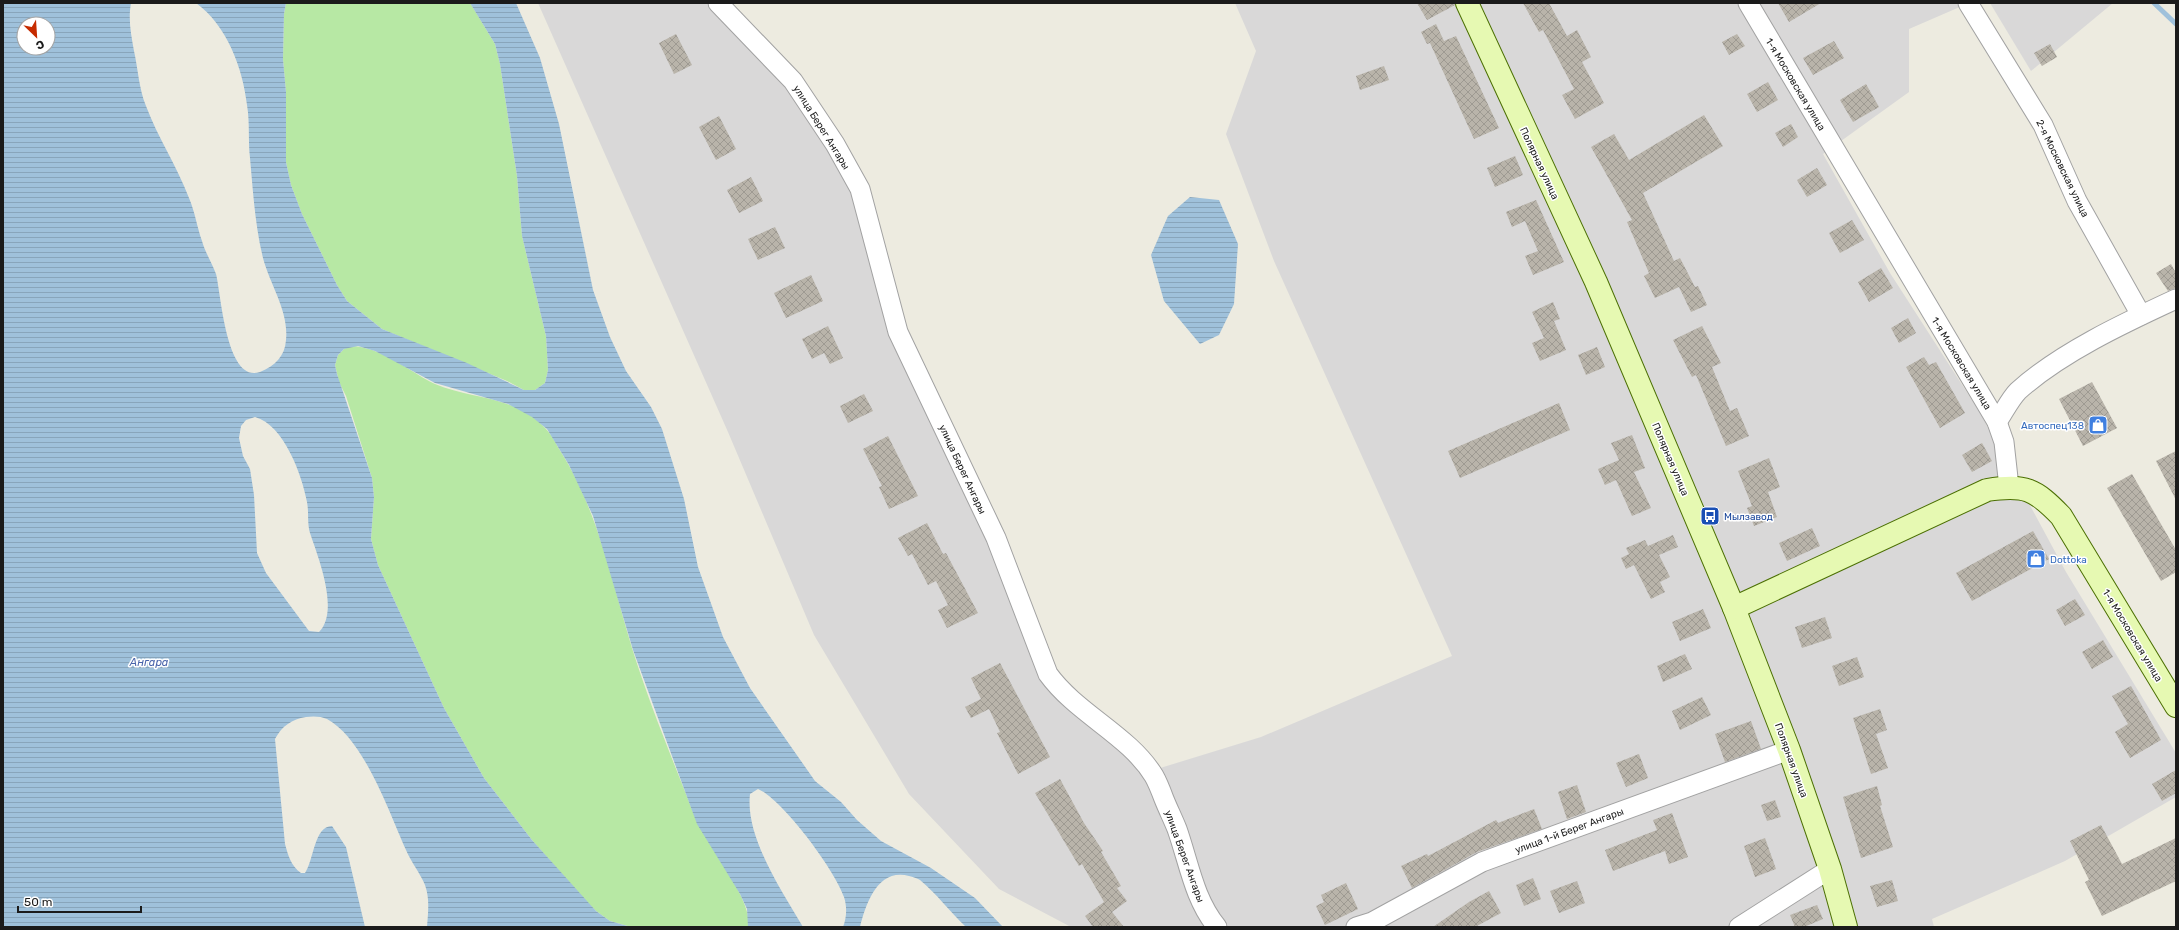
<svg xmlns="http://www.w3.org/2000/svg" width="2179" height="930" viewBox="0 0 2179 930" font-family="Rubik,sans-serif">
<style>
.residential{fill:#d9d8d8}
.grass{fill:#b7e8a4}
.water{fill:url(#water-rules);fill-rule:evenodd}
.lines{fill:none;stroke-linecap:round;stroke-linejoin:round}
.stream{stroke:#9fc1db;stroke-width:5}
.building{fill:url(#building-cross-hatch)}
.street-casing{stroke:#a2a2a2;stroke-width:21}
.secondary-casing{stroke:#4c7004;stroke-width:24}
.street{stroke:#fff;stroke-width:19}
.secondary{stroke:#e6f9b2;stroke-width:22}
.labels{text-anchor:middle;stroke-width:3;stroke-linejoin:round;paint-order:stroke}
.street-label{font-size:10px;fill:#1b1b1b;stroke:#fff}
.shop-label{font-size:10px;fill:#366cbe;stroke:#fff;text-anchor:end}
.transit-label{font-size:10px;fill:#164399;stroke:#fff;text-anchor:start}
.water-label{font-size:11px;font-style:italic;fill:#4863aa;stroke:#fff}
</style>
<defs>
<pattern id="water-rules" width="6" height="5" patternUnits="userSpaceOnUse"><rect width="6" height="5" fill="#9fc1db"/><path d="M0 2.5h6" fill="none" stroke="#88a5bb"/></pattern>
<pattern id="building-cross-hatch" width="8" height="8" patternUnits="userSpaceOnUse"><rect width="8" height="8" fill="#b9b4aa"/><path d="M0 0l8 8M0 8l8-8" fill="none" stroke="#9e9a92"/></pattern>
</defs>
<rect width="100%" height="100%" fill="#edebe0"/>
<!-- residential -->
<g class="residential">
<polygon points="538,3 724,3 834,144 906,334 1048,678 1157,769 1261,737 1452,656 1274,261 1226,134 1256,51 1235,3 1969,3 1909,29 1909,92 1823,154 1890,273 1979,411 2066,572 2176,753 2176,797 2065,861 1932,919 1934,927 1071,927 999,889 909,794 814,635 728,432"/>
<polygon points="1990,3 2113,3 2031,71"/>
</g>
<!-- grass -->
<g class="grass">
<polygon points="286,3 470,3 472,6 495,44 500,64 517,176 522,236 546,336 548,370 545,383 535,390 524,390 507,381 382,329 347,301 337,285 302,214 291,185 286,162 286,92 283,59 284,14"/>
<path d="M 349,346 C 381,346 408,371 435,384 C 472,400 516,395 546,429 C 552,435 556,444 561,452 C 598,511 612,582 632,648 C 649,703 672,758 693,812 C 703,840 755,901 748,927 L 631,927 L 610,921 L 596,911 L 583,898 L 532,840 L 484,778 L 444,708 L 378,565 L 371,539 L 374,497 L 372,478 L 346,396 L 339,382 L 335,365 L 338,355 L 344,349 Z"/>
</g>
<!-- water -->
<g class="water">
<path d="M 3,3 L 131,3 C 128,20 131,34 134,51 C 138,69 139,89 146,106 C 158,138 177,166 189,198 C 195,212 197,227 202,241 C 205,252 212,263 216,274 C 221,293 226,384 260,372 C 275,366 285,356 286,340 C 289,311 270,285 263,258 C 255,226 253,191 250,158 C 248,141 250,123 247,105 C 243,69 227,25 196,3 L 286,3 L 284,14 L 283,59 L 286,92 L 286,162 L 291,185 L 302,214 L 337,285 L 347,301 L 382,329 L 467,363 L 524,390 L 535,390 L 545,383 L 548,370 L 546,336 L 522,236 L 517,176 L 500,64 L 495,44 L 470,3 L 516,3 L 540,58 L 559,124 L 593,290 L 610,337 L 626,371 L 651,407 L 662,429 L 684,499 L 698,567 L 723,637 L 750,688 L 815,781 L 841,802 L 857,820 L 881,841 L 931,868 L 975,898 L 1003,927 L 966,927 C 950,912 937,894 920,880 C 917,878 913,877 909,876 C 878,868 866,903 860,927 L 843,927 C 847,917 847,906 844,897 C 835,870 782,799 758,789 L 750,794 C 745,837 782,891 803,927 L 748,927 L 747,909 L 740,894 L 697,824 L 633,650 L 593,516 L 569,465 L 547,429 L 532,417 L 508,404 L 435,383 L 375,351 L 358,346 L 344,349 L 338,355 L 335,365 L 337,374 L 372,478 L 374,497 L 371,539 L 378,565 L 444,708 L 484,778 L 532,840 L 596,911 L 610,921 L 631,927 L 427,927 C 428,913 430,899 425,885 C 420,873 411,862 406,850 C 389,812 364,739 327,719 C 321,716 312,716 306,717 C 292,719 282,726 275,739 L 285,844 C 288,855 291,866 301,873 L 305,873 C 314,860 314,826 332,826 L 346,847 L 365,927 L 3,927 ZM 24,24 L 48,24 L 48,48 L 24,48 ZM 255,417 C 284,425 302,475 307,502 C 309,512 307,523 310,533 C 318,557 340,611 319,632 L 309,631 L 266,573 L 257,553 L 254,495 L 250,469 L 243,456 L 239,438 L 241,426 L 246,420 Z"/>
<polygon points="1190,197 1219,200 1238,244 1234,304 1219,335 1200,344 1164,301 1151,255 1168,216"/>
</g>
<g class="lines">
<!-- stream -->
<polyline class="stream" points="2154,3 2176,24"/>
</g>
<!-- building -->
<g class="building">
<polygon points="1417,3 1455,3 1455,5 1427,20"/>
<polygon points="1523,3 1549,3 1567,36 1577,30 1591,57 1582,62 1604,103 1575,119 1562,95 1574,89 1543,30 1539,32"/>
<polygon points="1778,3 1821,3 1789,22"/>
<polygon points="1436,24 1444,41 1456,36 1499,128 1474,139 1430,43 1427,44 1421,32"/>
<polygon points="676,34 692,65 674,74 659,43"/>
<polygon points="1737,34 1745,46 1729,55 1722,42"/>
<polygon points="1834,41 1844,58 1813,75 1803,58"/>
<polygon points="2050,44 2057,57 2042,66 2034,53"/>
<polygon points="1384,66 1389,80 1360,90 1356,76"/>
<polygon points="1768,82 1778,100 1757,112 1747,94"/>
<polygon points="1866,84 1879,107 1853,122 1840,100"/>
<polygon points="1704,115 1723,146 1643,193 1674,261 1680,258 1695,287 1698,286 1707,305 1691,312 1679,287 1655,298 1644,276 1649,273 1627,222 1632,220 1591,147 1614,134 1629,160"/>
<polygon points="719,116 736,149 716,160 699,127"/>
<polygon points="1791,124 1798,137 1783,147 1775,133"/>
<polygon points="1515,156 1523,175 1495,187 1487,168"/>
<polygon points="1817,168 1827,185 1807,197 1797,180"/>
<polygon points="751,177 763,201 739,213 727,190"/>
<polygon points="1536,200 1564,262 1533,275 1525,256 1538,251 1525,221 1512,227 1506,212"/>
<polygon points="1852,220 1864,240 1840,253 1829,233"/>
<polygon points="775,227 785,248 758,260 748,239"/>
<polygon points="2171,264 2176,273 2176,288 2168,291 2156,273"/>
<polygon points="1881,268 1893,288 1869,302 1858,282"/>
<polygon points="811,275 823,301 786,318 774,293"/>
<polygon points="1553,302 1560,319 1554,321 1566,350 1540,361 1532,343 1544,338 1532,312"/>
<polygon points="1908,318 1916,333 1899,343 1891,328"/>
<polygon points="828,326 843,358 830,364 824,353 812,359 802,339"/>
<polygon points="1702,326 1721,363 1712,367 1730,411 1737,408 1749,436 1726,446 1696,375 1692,377 1673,340"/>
<polygon points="1597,347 1605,367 1586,375 1578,355"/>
<polygon points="1924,357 1929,365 1936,362 1965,413 1940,428 1906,367"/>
<polygon points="2092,382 2117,428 2083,446 2059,399"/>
<polygon points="864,394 873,411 848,423 840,406"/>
<polygon points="1559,403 1570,430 1460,478 1448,451"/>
<polygon points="1632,435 1645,468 1634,472 1651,508 1632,516 1616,480 1605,485 1598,469 1619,460 1611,443"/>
<polygon points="888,436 918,496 889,509 879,487 882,486 863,449"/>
<polygon points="1982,443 1992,461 1972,472 1962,455"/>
<polygon points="2176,451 2176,500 2156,461"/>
<polygon points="1769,458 1780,487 1768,492 1777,517 1754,526 1747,508 1752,506 1738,471"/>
<polygon points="2132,474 2176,550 2176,572 2161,581 2107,488"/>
<polygon points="927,523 943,554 946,553 978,613 947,628 938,610 948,605 936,581 928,585 912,554 908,556 898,538"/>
<polygon points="1812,528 1820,546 1787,561 1779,543"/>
<polygon points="2033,531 2049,559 1972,601 1956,573"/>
<polygon points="1673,535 1678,547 1659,555 1670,577 1660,582 1665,592 1651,599 1634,565 1626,569 1621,558 1629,554 1626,548 1645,540 1648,546"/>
<polygon points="2075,599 2085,615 2065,626 2056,610"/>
<polygon points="1703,609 1711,628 1680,641 1672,622"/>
<polygon points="1825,617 1832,638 1802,648 1795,627"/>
<polygon points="2103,640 2113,657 2092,669 2082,652"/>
<polygon points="1685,654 1692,669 1663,682 1657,666"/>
<polygon points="1857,657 1864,677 1839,686 1832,666"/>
<polygon points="1000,663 1050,757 1018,774 997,733 1000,732 989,709 971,718 965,707 981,699 971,678"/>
<polygon points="2131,686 2161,740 2130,758 2115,732 2128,724 2112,696"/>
<polygon points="1702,697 1711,715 1680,730 1672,711"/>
<polygon points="1880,709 1887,730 1876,734 1888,768 1871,774 1853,718"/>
<polygon points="1751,721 1761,749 1725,762 1715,734"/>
<polygon points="1639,754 1648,778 1626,787 1616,763"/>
<polygon points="2176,770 2176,793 2162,801 2152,784"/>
<polygon points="1060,779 1084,823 1103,851 1101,852 1121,886 1117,888 1127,901 1112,912 1124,927 1093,927 1085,916 1104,902 1082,864 1079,866 1035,793"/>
<polygon points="1577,785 1586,812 1567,819 1558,792"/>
<polygon points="1877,786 1882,805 1880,806 1893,847 1861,858 1843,797"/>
<polygon points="1775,800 1781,817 1767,821 1761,805"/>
<polygon points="1534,809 1542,829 1477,852 1412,888 1401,866 1427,854 1428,856 1496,820 1498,823"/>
<polygon points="1672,813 1688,857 1669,864 1665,851 1613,871 1605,850 1657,830 1653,820"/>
<polygon points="2101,825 2122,864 2176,838 2176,881 2102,916 2085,882 2089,880 2070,841"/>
<polygon points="1765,838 1776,869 1755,877 1744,846"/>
<polygon points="1533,878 1541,899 1524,906 1516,885"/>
<polygon points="1892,880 1898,901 1877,907 1870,886"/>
<polygon points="1577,881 1585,903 1559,913 1550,891"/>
<polygon points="1346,883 1358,909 1325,925 1316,906 1324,902 1321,895"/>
<polygon points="1489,891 1501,913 1475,927 1433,927 1469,902"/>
<polygon points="1817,905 1823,919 1804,927 1795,927 1790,915"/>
</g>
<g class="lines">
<!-- street casing -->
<g class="street-casing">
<g id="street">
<path d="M 718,3 L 793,81 L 835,144 L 860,189 L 898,332 L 996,538 L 1048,674 C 1077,714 1129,735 1154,776 C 1158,783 1161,791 1164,799 C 1168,809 1173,819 1177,829 C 1189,863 1194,899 1217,927"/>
<polyline points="1748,3 1997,422 2004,442 2009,487"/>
<polyline points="1968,3 2043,125 2077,201 2141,315"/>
<path d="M 1997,422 C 2004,412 2010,399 2018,391 C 2060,353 2124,323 2176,299"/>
<polyline points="1356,927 1372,922 1482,862 1789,750"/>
<polyline points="1739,927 1830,869"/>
</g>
</g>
<!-- secondary casing -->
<g class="secondary-casing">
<g id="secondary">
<polyline points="1467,3 1596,282 1734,608 1789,750 1830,869 1846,927"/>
<path d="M 1734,608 L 1987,490 C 2025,484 2035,489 2061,516 L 2176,706"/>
</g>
</g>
<!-- street -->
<use href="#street" class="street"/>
<!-- secondary -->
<use href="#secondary" class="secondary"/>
</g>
<!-- icons -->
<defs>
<g id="shop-square" transform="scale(1)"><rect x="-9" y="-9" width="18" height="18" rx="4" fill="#3f7fe0" stroke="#fff"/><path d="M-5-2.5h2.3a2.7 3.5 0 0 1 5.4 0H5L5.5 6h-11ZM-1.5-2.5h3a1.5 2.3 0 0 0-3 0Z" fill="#fff"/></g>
<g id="bus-square" transform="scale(1)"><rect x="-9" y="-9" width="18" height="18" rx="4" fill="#1a4fb4" stroke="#fff"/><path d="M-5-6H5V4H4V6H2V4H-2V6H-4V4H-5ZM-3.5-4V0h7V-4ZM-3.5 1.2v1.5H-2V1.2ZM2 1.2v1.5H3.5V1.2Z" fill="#fff"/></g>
</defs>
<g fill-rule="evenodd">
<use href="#shop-square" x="2098" y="425"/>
<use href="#bus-square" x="1710" y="516"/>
<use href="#shop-square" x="2036" y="559"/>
</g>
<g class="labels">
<!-- street labels -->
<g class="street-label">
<text transform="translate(1796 84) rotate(59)" y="4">1-я Московская улица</text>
<text transform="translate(822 127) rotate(58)" y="4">улица Берег Ангары</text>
<text transform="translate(1540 163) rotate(65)" y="4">Полярная улица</text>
<text transform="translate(2063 168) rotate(64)" y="4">2-я Московская улица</text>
<text transform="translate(1962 363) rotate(59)" y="4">1-я Московская улица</text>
<text transform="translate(1671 459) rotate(67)" y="4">Полярная улица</text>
<text transform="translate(963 469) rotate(65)" y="4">улица Берег Ангары</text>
<text transform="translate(2133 635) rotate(59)" y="4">1-я Московская улица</text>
<text transform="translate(1792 760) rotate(70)" y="4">Полярная улица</text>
<text transform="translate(1569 830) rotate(-20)" y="4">улица 1-й Берег Ангары</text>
<text transform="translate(1185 856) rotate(70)" y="4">улица Берег Ангары</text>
</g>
<!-- shop labels -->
<g class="shop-label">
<text x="2084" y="429">Автоспец138</text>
<text x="2050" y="563" text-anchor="start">Dottoka</text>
</g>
<!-- transit labels -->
<g class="transit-label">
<text x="1724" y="520">Мылзавод</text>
</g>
<!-- water labels -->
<g class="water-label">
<text x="149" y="666">Ангара</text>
</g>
</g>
<!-- border -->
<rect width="2179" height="930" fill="none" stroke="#1b1b1b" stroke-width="8"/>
<!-- north arrow -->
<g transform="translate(36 36) rotate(155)"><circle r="19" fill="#ffffff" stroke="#a4a4a4"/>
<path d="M0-3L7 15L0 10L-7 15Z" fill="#c62b00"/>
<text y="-6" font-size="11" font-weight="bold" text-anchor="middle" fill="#1b1b1b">С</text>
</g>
<!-- scale -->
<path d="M18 906v6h123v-6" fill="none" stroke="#1b1b1b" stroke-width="2"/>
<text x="24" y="906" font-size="12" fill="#1b1b1b" stroke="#ffffff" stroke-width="3" paint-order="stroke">50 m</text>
</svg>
